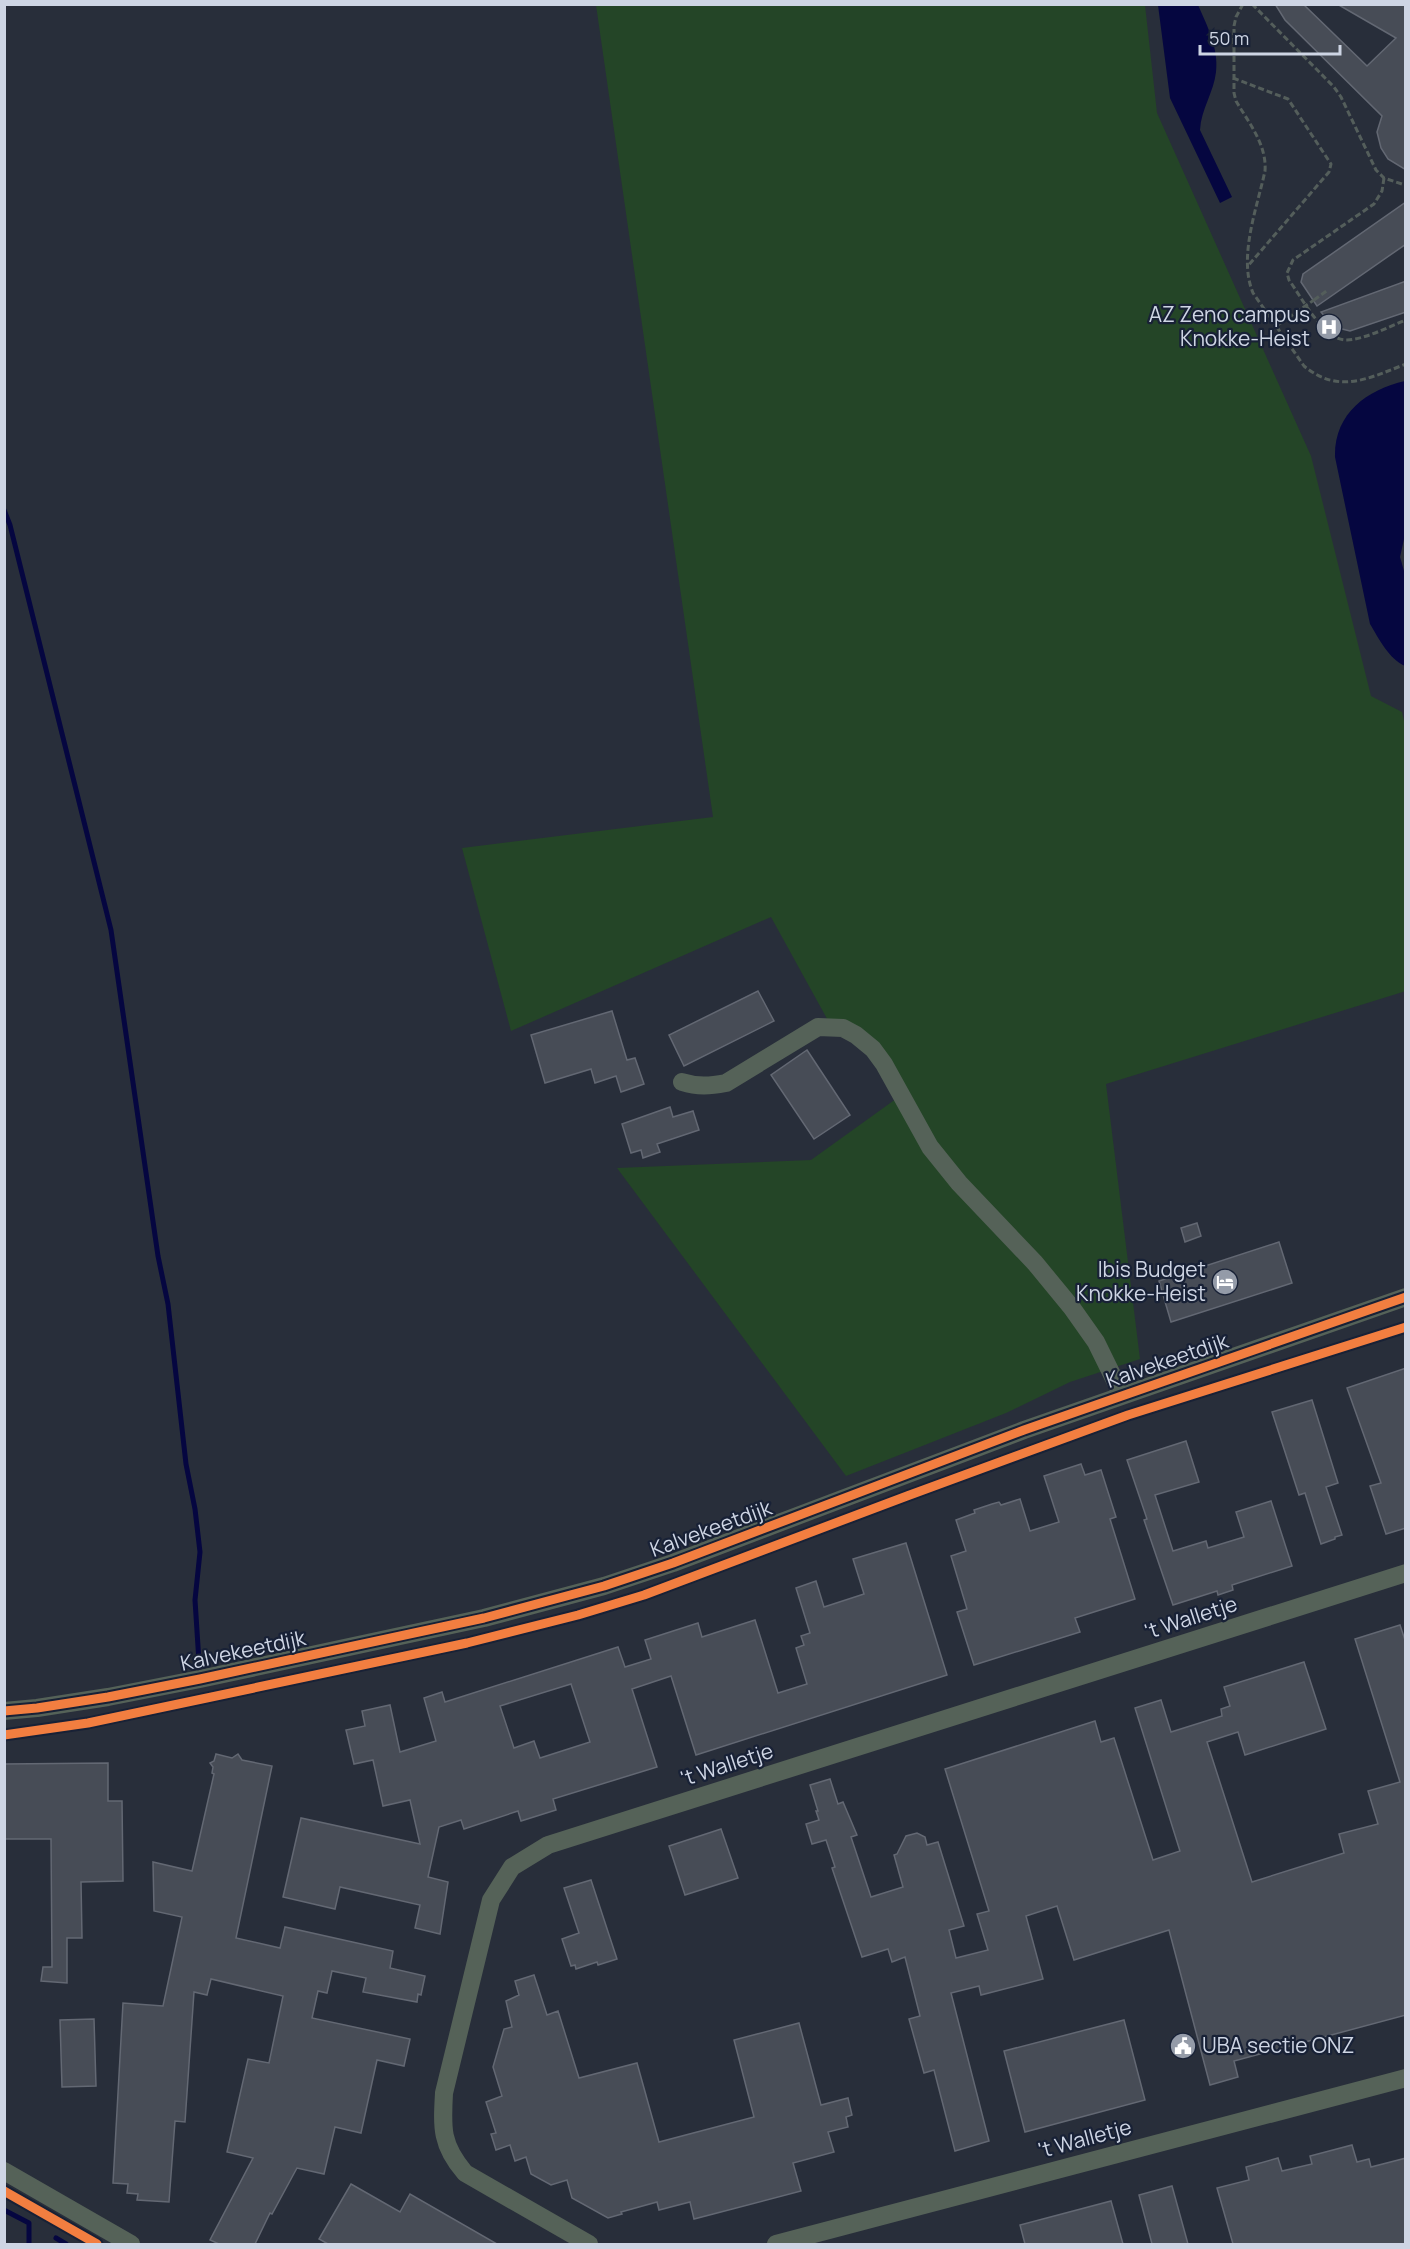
<svg xmlns="http://www.w3.org/2000/svg" width="1410" height="2249" viewBox="0 0 1410 2249" font-family="Manrope,sans-serif">
<style>
.green{fill:#244527}
.water{fill:#050640}
.lines{fill:none;stroke-linecap:round;stroke-linejoin:round}
.stream{stroke:#050640;stroke-width:5}
.building{fill:#474c56;stroke:#636873;stroke-width:1.5;fill-rule:evenodd}
.path{stroke:#545e5b;stroke-width:3;stroke-dasharray:6 3;stroke-linecap:butt}
.minor{stroke:#556258;stroke-width:18}
.path-bridge{stroke:#545e5b;stroke-width:3;stroke-dasharray:6 3;stroke-linecap:butt}
.cycleway-casing{stroke:#182136;stroke-width:13}
.cycleway{stroke:#f27e40;stroke-width:9}
.labels{text-anchor:middle;stroke-width:4.5;stroke-linejoin:round;paint-order:stroke}
.poi-label{font-size:21px;fill:#ced5e4;stroke:#182136;text-anchor:end}
.street-label{font-size:21px;fill:#ced5e4;stroke:#182136}
</style>
<rect width="100%" height="100%" fill="#282e3a"/>
<!-- green -->
<polygon class="green" points="596,5 1145,5 1157,113 1311,456 1371,696 1402,712 1406,730 1406,991 1106,1084 1140,1359 1070,1382 1006,1413 846,1476 617,1168 811,1160 900,1096 884,1064 831,1026 771,917 511,1031 462,848 713,817"/>
<!-- water -->
<g class="water">
<path d="M 1158,5 L 1198,5 C 1207,25 1219,49 1216,72 C 1214,92 1201,109 1200,130 L 1232,197 L 1220,203 L 1170,98 Z"/>
<path d="M 1405,381 L 1406,530 L 1400,557 L 1406,578 L 1405,666 C 1389,659 1379,639 1370,624 L 1335,457 C 1334,414 1366,390 1405,381 Z"/>
</g>
<g class="lines">
<!-- stream -->
<g class="stream">
<polyline points="4,510 10,525 111,930 158,1256 168,1304 186,1464 195,1509 200,1552 195,1600 199,1662"/>
<polyline points="4,2210 29,2223 29,2244"/>
<polyline points="56,2238 66,2244"/>
</g>
</g>
<!-- building -->
<g class="building">
<polygon points="1275,4 1303,4 1367,66 1396,38 1337,4 1406,4 1406,170 1388,159 1381,148 1377,132 1382,116 1285,20"/>
<polygon points="1406,202 1406,244 1317,306 1301,282 1303,274"/>
<polygon points="1406,281 1406,312 1350,331 1334,327 1321,312"/>
<polygon points="758,991 774,1021 684,1066 669,1035"/>
<polygon points="612,1011 627,1060 635,1058 644,1084 621,1092 616,1076 595,1083 591,1069 545,1083 531,1035"/>
<polygon points="807,1050 850,1115 814,1139 771,1075"/>
<polygon points="670,1107 673,1117 693,1111 699,1130 657,1144 660,1152 643,1158 641,1150 631,1153 622,1124"/>
<polygon points="1197,1223 1201,1236 1185,1242 1181,1228"/>
<polygon points="1279,1242 1292,1283 1171,1322 1159,1281"/>
<polygon points="1406,1368 1406,1528 1386,1534 1370,1486 1381,1483 1347,1388"/>
<polygon points="1312,1400 1338,1483 1326,1487 1342,1535 1335,1537 1335,1539 1321,1544 1305,1493 1299,1495 1272,1412"/>
<polygon points="1186,1441 1199,1482 1155,1495 1173,1551 1206,1541 1208,1548 1244,1537 1236,1512 1271,1501 1292,1566 1232,1585 1233,1590 1218,1595 1217,1591 1173,1605 1144,1520 1147,1519 1127,1460"/>
<polygon points="1081,1464 1085,1475 1101,1470 1116,1517 1110,1519 1135,1599 1075,1618 1080,1632 974,1665 957,1612 967,1609 951,1556 966,1551 956,1520 975,1513 974,1510 992,1504 999,1502 1001,1505 1020,1499 1030,1531 1059,1522 1044,1476"/>
<path d="M 906,1543 L 947,1675 L 696,1755 L 671,1676 L 632,1689 L 657,1767 L 553,1799 L 556,1810 L 521,1821 L 518,1811 L 464,1829 L 461,1820 L 439,1827 L 428,1877 L 448,1882 L 440,1934 L 415,1928 L 420,1905 L 340,1887 L 335,1909 L 283,1897 L 301,1818 L 420,1844 L 410,1800 L 383,1806 L 373,1760 L 354,1764 L 346,1730 L 365,1726 L 362,1711 L 390,1705 L 400,1752 L 436,1741 L 424,1698 L 442,1692 L 445,1702 L 618,1647 L 625,1667 L 651,1659 L 645,1640 L 698,1623 L 702,1637 L 755,1620 L 778,1693 L 807,1684 L 796,1648 L 804,1645 L 801,1636 L 810,1633 L 796,1588 L 816,1581 L 824,1607 L 864,1594 L 853,1559 ZM 571,1684 L 590,1742 L 540,1758 L 534,1741 L 514,1748 L 500,1706 Z"/>
<polygon points="1400,1625 1406,1643 1406,2015 1234,2061 1238,2077 1210,2085 1169,1930 1074,1960 1057,1906 1026,1916 1043,1979 981,1995 979,1986 951,1993 989,2141 955,2151 934,2070 924,2073 909,2019 920,2016 905,1957 892,1962 888,1949 862,1957 832,1868 835,1867 826,1840 812,1844 806,1824 819,1820 816,1811 818,1811 810,1785 830,1779 838,1804 843,1802 857,1835 851,1837 871,1897 903,1887 894,1855 897,1854 906,1836 917,1833 925,1837 927,1845 938,1842 964,1926 949,1930 956,1958 988,1950 977,1914 989,1911 945,1769 1095,1721 1101,1742 1114,1738 1153,1860 1180,1851 1135,1708 1161,1700 1171,1732 1222,1716 1221,1709 1230,1706 1224,1687 1304,1662 1326,1729 1245,1755 1238,1732 1207,1742 1252,1882 1344,1853 1339,1834 1378,1824 1368,1791 1400,1782 1355,1639"/>
<polygon points="216,1754 232,1758 238,1754 242,1760 272,1766 236,1938 280,1948 285,1927 393,1951 390,1968 425,1976 421,1995 418,1994 417,2002 363,1992 366,1978 332,1971 327,1993 318,1991 312,2018 410,2039 404,2066 377,2060 361,2133 335,2127 324,2174 297,2168 272,2214 270,2213 255,2244 219,2244 210,2240 253,2158 227,2152 248,2059 269,2063 283,1996 211,1979 207,1995 194,1992 185,2122 175,2121 169,2202 137,2200 138,2194 127,2193 128,2184 113,2183 123,2003 163,2006 182,1917 154,1911 153,1862 192,1871 214,1774 212,1773 213,1767 210,1763 214,1761"/>
<polygon points="108,1763 108,1801 122,1801 123,1881 81,1882 82,1938 67,1938 67,1983 41,1981 43,1967 52,1967 51,1839 4,1839 4,1764"/>
<polygon points="721,1829 738,1878 685,1895 669,1846"/>
<polygon points="591,1880 617,1959 598,1965 597,1962 576,1969 575,1965 571,1966 562,1939 579,1933 564,1888"/>
<polygon points="534,1975 547,2015 558,2011 579,2078 637,2063 659,2142 754,2117 734,2040 799,2023 821,2105 848,2098 852,2115 846,2117 848,2127 828,2132 834,2152 793,2163 801,2191 694,2219 690,2202 659,2210 657,2202 621,2212 622,2214 608,2218 572,2198 567,2180 551,2185 531,2174 526,2157 515,2161 510,2145 496,2150 491,2134 496,2133 486,2102 502,2096 493,2067 504,2029 512,2027 506,2001 519,1995 515,1981"/>
<polygon points="94,2019 96,2086 62,2087 60,2020"/>
<polygon points="1124,2020 1145,2100 1025,2132 1004,2051"/>
<polygon points="1352,2145 1357,2162 1369,2159 1371,2167 1406,2158 1406,2244 1233,2244 1217,2188 1249,2180 1246,2167 1278,2158 1282,2171 1312,2164 1310,2156"/>
<polygon points="351,2184 400,2212 410,2194 497,2244 328,2244 319,2239"/>
<polygon points="1172,2186 1188,2244 1152,2244 1139,2195"/>
<polygon points="1111,2201 1123,2244 1025,2244 1020,2225"/>
</g>
<g class="lines">
<!-- path -->
<g class="path">
<path d="M 1243,4 L 1236,17 L 1234,26 L 1234,93 L 1236,101 C 1249,123 1267,145 1265,171 C 1257,208 1238,257 1253,293 L 1304,366 C 1339,395 1369,378 1406,364"/>
<polyline points="1252,4 1334,87 1341,97 1376,170 1384,178 1402,184"/>
<polyline points="1233,78 1288,99 1331,164 1329,172 1247,267"/>
<path d="M 1384,178 L 1382,191 L 1374,204 L 1293,260 L 1287,273 L 1289,280 C 1302,298 1324,341 1347,340 C 1366,339 1388,327 1406,320"/>
<polyline points="1314,300 1328,290"/>
<polyline points="1276,326 1288,318"/>
</g>
<!-- minor -->
<g class="minor">
<path d="M 682,1082 C 698,1087 710,1086 726,1083 L 818,1027 L 843,1028 L 856,1035 L 873,1049 L 884,1064 L 930,1147 L 959,1183 L 1035,1263 L 1072,1308 L 1096,1342 L 1122,1395"/>
<polyline points="4,1711 37,1708 108,1697 200,1679 484,1618 604,1586 673,1563 1024,1430 1406,1297"/>
<polyline points="4,2171 131,2244"/>
<path d="M 589,2244 L 465,2173 C 441,2145 442,2128 444,2093 L 491,1900 L 512,1867 L 548,1845 L 1406,1573"/>
<polyline points="776,2244 1406,2078"/>
</g>
<!-- path-bridge -->
<polyline class="path-bridge" points="1288,318 1314,300"/>
<!-- cycleway casing -->
<g class="cycleway-casing">
<g id="cycleway">
<polyline points="4,1711 37,1708 108,1697 200,1679 484,1618 604,1586 673,1563 1024,1430 1406,1297"/>
<polyline points="4,1735 88,1723 467,1643 578,1615 644,1595 907,1496 1128,1415 1406,1327"/>
<polyline points="4,2191 97,2244"/>
</g>
</g>
<!-- cycleway -->
<use href="#cycleway" class="cycleway"/>
</g>
<!-- icons -->
<defs>
<g id="hospital-disc" transform="scale(1.35)"><circle r="9.5" fill="#949ba8" stroke="#182136"/><path d="M-5-5h3v3.5h4V-5h3V5h-3V1.5h-4V5h-3Z" fill="#fff"/></g>
<g id="hotel-disc" transform="scale(1.35)"><circle r="9.5" fill="#949ba8" stroke="#182136"/><path d="M-6-4.5h1.5V1H6V5H4.5V3h-9V5H-6ZM-4 0a1.8 1.8 0 1 1 3.6 0ZM.5 0V-2.5h3Q6-2.5 6 0Z" fill="#fff"/></g>
<g id="civic-disc" transform="scale(1.35)"><circle r="9.5" fill="#949ba8" stroke="#182136"/><path d="M-.6-6.5H3V-4.5H.6V-3L4-1V1h2V6H-6V1h2V-1L-.6-3ZM-1.2 2.5V6h2.4V2.5Z" fill="#fff"/></g>
</defs>
<g fill-rule="evenodd">
<use href="#hospital-disc" x="1329" y="327"/>
<use href="#hotel-disc" x="1225" y="1282"/>
<use href="#civic-disc" x="1183" y="2046"/>
</g>
<g class="labels">
<!-- poi labels -->
<g class="poi-label">
<text x="1310" y="322">AZ Zeno campus<tspan x="1310" dy="24">Knokke-Heist</tspan></text>
<text x="1206" y="1277">Ibis Budget<tspan x="1206" dy="24">Knokke-Heist</tspan></text>
<text x="1202" y="2053" text-anchor="start">UBA sectie ONZ</text>
</g>
<!-- street labels -->
<g class="street-label">
<text transform="translate(1167 1361) rotate(-19)" y="7">Kalvekeetdijk</text>
<text transform="translate(711 1529) rotate(-20)" y="7">Kalvekeetdijk</text>
<text transform="translate(1191 1618) rotate(-18)" y="7">'t Walletje</text>
<text transform="translate(243 1651) rotate(-12)" y="7">Kalvekeetdijk</text>
<text transform="translate(727 1765) rotate(-18)" y="7">'t Walletje</text>
<text transform="translate(1085 2139) rotate(-15)" y="7">'t Walletje</text>
</g>
</g>
<!-- border -->
<rect width="1410" height="2249" fill="none" stroke="#ced5e4" stroke-width="12"/>
<!-- scale -->
<path d="M1200 45v9h140v-9" fill="none" stroke="#ced5e4" stroke-width="3"/>
<text x="1209" y="45" font-size="18" fill="#ced5e4" stroke="#182136" stroke-width="4.5" paint-order="stroke">50 m</text>
</svg>
